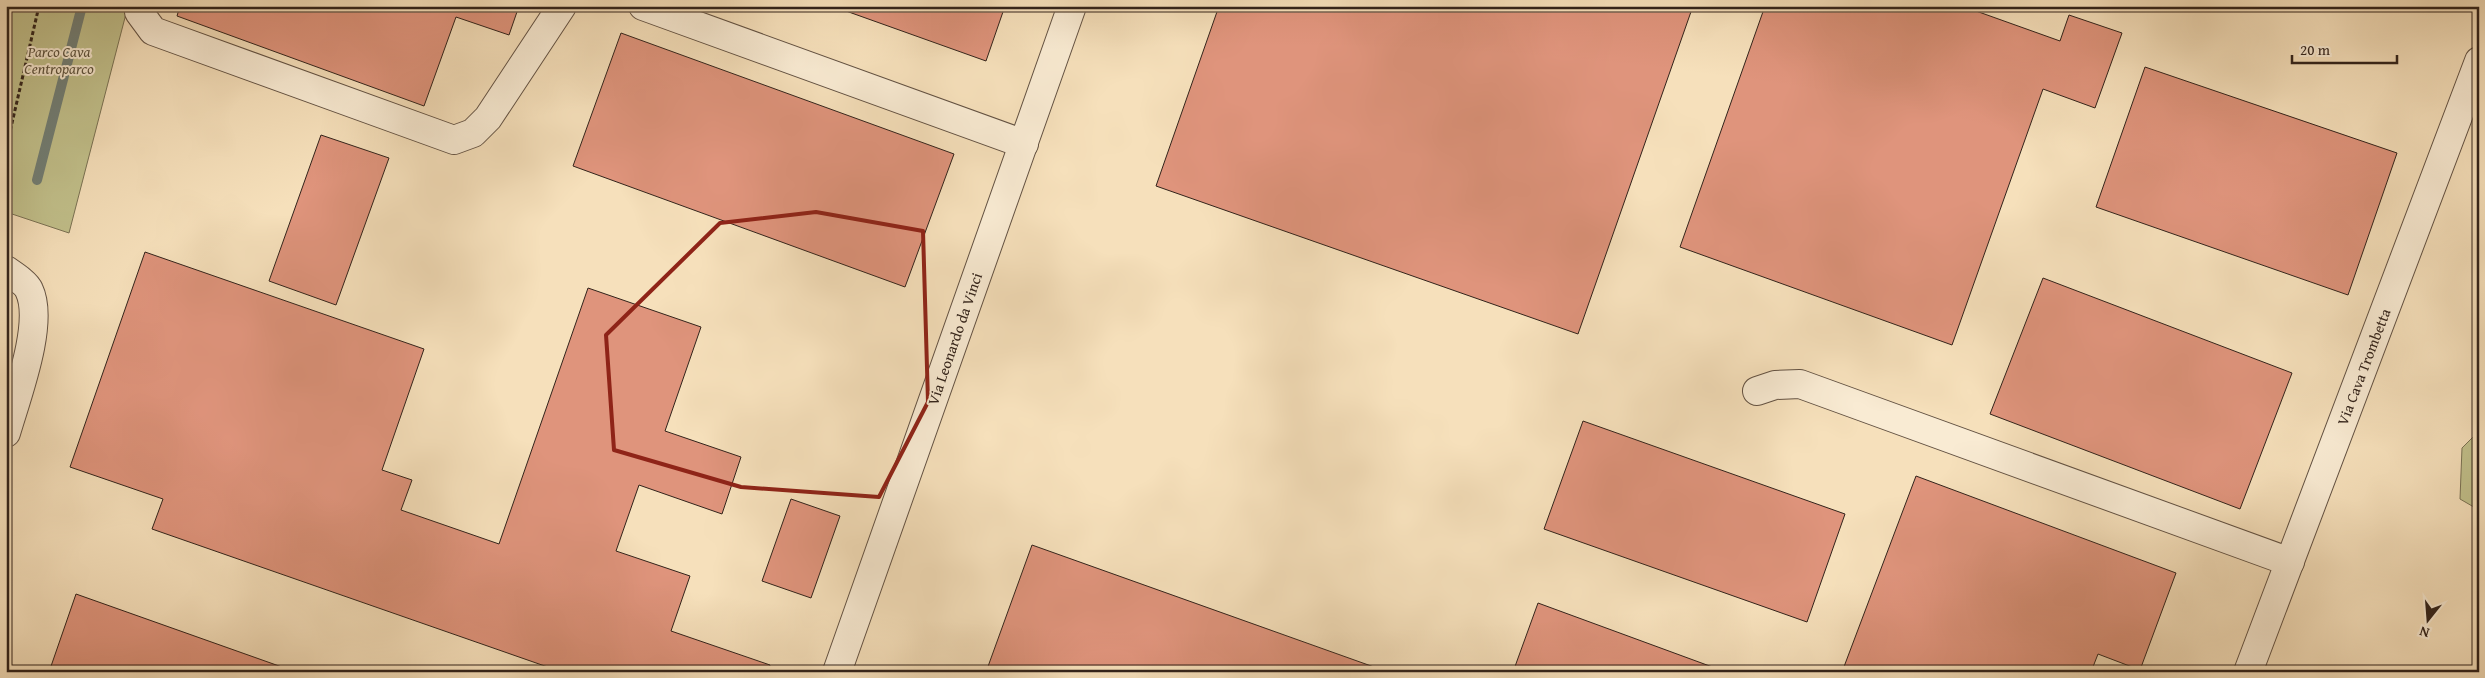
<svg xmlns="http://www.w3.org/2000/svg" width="2485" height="678" viewBox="0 0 2485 678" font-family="'Gentium Book Plus',serif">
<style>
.green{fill:#c2c18c;stroke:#7a7254}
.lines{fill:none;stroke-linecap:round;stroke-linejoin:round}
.stream{stroke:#727f76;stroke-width:10}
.building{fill:#df947c;stroke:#32231b}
.minor-casing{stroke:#635243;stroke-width:30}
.path{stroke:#32231b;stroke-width:3;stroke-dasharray:4 2.5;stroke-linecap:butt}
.minor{stroke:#f9ebd3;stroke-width:28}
.marked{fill:none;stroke:#8f2418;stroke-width:4;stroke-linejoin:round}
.labels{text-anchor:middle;stroke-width:4;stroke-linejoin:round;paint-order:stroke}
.park-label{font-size:15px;font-style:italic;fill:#5d523d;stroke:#f9ebd3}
.street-label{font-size:15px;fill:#32231b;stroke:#f9ebd3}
</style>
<rect width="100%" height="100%" fill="#f6e0bb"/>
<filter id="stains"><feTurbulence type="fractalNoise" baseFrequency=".004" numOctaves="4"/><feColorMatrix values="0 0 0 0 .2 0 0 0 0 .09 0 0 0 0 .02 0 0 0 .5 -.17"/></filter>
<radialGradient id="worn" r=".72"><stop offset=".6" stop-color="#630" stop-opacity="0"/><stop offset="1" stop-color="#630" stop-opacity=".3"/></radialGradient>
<!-- green -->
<g class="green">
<polygon points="6,6 128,6 69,233 6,212"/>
<polygon points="2479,431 2479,510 2460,499 2462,448"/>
</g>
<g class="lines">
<!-- stream -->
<polyline class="stream" points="37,180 82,6"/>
</g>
<!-- building -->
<g class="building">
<polygon points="180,6 519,6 509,35 456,17 424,106 177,16"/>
<polygon points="832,6 1005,6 986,61"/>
<polygon points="1219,6 1693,6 1578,334 1156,186"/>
<polygon points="1765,6 1962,6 2060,41 2069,15 2122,33 2095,108 2043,89 1952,345 1680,247"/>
<polygon points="621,33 954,154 905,287 573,166"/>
<polygon points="2145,67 2397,153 2348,295 2096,207"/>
<polygon points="321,135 389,158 336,305 269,281"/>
<polygon points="145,252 424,349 382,470 412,480 401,510 499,544 588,288 701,327 665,431 741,457 722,514 639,485 616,551 690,576 671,631 770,665 768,672 562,672 152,529 163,499 70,467"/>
<polygon points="2043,278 2292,373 2240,509 1990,414"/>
<polygon points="1583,421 1845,514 1807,622 1544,529"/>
<polygon points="1916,476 2176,573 2140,670 2098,654 2091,672 1842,672"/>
<polygon points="791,499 840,516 811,598 762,581"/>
<polygon points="1032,545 1388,672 986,672"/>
<polygon points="76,594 296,672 49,672"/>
<polygon points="1538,603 1726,672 1513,672"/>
</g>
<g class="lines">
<!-- minor casing -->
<g class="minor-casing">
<g id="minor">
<polyline points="141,6 139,12 153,31 454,140 473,133 488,118 562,6"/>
<polyline points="643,6 1024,144"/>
<path d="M 6,270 C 13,275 26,283 29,290 C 45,323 16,398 6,433"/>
<polyline points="1757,391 1775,385 1800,384 2290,562"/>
<polyline points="837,672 1072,6"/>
<polyline points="2248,672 2479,61"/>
</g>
</g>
<!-- path -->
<polyline class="path" points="6,149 39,6"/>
<!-- minor -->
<use href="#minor" class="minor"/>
</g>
<!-- marked area -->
<path class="marked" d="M 816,212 L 923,231 L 928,402 L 879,497 L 741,487 L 614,450 L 606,335 L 720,223 Z"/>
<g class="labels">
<!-- park labels -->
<g class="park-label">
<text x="59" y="57">Parco Cava<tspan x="59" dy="17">Centroparco</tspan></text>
</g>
<!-- street labels -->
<g class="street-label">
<text transform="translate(955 339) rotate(-71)" y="5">Via Leonardo da Vinci</text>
<text transform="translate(2364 367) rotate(-69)" y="5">Via Cava Trombetta</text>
</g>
</g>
<!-- margin -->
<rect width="2485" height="678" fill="none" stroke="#f6e0bb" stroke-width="25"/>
<rect x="8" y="8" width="2470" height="663" fill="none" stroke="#32231b" stroke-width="2.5"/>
<rect x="12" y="12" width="2460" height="653" fill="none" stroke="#32231b"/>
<!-- north arrow -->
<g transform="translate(2428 620) rotate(197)" stroke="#f9ebd3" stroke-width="4" paint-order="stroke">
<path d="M0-4L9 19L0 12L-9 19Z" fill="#32231b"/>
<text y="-8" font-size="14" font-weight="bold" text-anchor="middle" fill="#32231b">N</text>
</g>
<!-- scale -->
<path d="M2292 55v8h105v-8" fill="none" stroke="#32231b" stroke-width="2.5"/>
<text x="2300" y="55" font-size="15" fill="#32231b" stroke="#f9ebd3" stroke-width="4" paint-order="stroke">20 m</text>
<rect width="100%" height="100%" filter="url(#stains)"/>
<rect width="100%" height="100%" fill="url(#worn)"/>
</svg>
